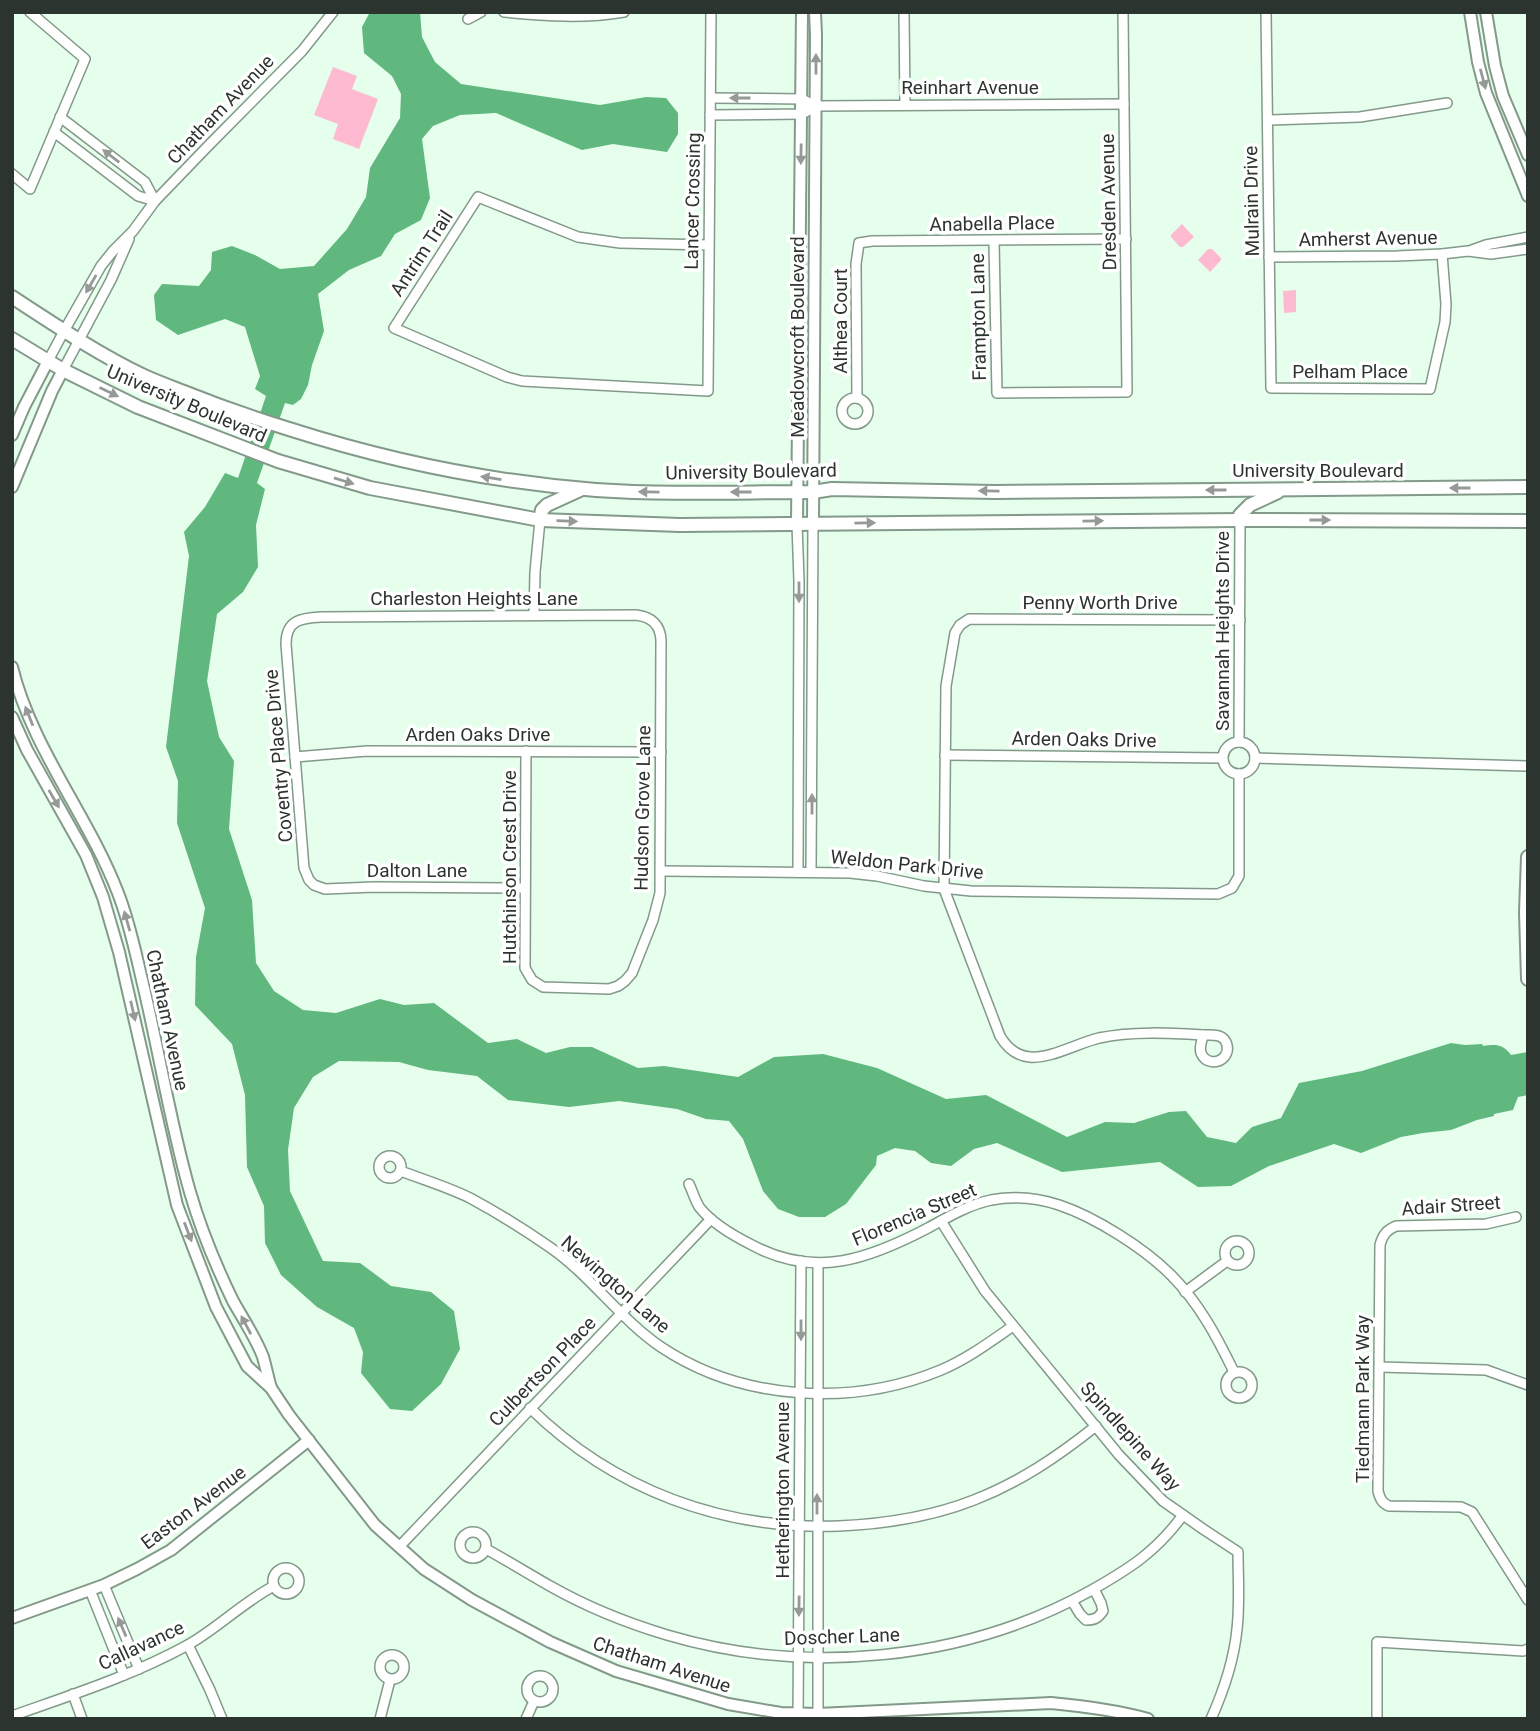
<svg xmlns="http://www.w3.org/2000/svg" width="1540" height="1731" viewBox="0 0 1540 1731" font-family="Roboto,sans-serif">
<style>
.green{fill:#fdbad1}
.water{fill:#60b87f}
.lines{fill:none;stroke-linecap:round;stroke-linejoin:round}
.minor-casing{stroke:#839989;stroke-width:12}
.tertiary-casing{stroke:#839989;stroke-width:14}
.secondary-casing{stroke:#839989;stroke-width:16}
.minor{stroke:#fff;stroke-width:9}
.tertiary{stroke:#fff;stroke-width:10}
.secondary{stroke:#fff;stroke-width:12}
.oneway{fill:#959a96}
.labels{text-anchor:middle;stroke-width:7;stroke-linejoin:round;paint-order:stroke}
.street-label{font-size:19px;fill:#2b342e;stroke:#fff}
</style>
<rect width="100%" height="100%" fill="#e6feec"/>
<!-- green -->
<g class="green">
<polygon points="333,67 357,76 352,89 378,99 359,149 333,139 338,124 314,115"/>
<polygon points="1182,224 1194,237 1183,247 1180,247 1171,237 1171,235"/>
<polygon points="1208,249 1212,249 1221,258 1221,260 1210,272 1198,260"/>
<polygon points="1296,290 1296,312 1284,313 1283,291"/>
</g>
<!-- water -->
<path class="water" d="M 370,12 L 420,12 L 422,37 L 435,62 L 461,84 L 600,105 L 646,97 L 666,98 L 678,113 L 678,134 L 667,152 L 613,144 L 582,150 L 496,113 L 460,115 L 433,126 L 422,139 L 430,198 L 421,220 L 395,234 L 381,256 L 349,270 L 318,294 L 324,331 L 312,365 L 308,385 L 301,399 L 293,405 L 285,403 L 257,483 L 265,489 L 256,525 L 258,567 L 243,592 L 217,614 L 207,681 L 219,737 L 234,761 L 229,829 L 252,900 L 256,963 L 274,991 L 303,1010 L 336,1013 L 380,999 L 404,1005 L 434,1003 L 488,1043 L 517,1039 L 546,1053 L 570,1047 L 592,1047 L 638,1068 L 664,1066 L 738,1077 L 774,1057 L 823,1054 L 877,1068 L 946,1099 L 986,1095 L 1067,1137 L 1105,1122 L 1134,1123 L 1169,1112 L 1186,1111 L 1207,1137 L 1236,1143 L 1252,1127 L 1281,1118 L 1299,1083 L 1362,1071 L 1451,1043 L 1465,1045 L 1482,1044 L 1483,1046 C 1496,1044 1503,1044 1511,1055 L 1528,1052 L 1528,1095 L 1518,1097 L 1513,1110 L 1494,1114 L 1494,1116 L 1477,1120 L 1451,1130 L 1423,1133 L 1401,1137 L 1361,1153 L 1334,1144 L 1269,1166 L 1231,1186 L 1198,1187 L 1160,1162 L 1062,1172 L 997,1143 L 974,1149 L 951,1166 L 931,1163 L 915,1151 L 895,1148 L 877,1156 L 876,1165 L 846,1204 L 825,1217 L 799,1217 L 778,1209 L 763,1191 L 743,1139 L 729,1121 L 706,1119 L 677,1109 L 619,1101 L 569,1107 L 508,1100 L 477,1076 L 428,1070 L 399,1062 L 339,1061 L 313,1077 L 294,1108 L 288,1150 L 290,1191 L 323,1261 L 360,1263 L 391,1286 L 431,1292 L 454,1311 L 460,1349 L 441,1384 L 412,1411 L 390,1409 L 361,1373 L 363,1352 L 354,1328 L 317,1307 L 281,1275 L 265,1243 L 264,1206 L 247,1167 L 245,1095 L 232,1044 L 195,1005 L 196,957 L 205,908 L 177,823 L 178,781 L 166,747 L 189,556 L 184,532 L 205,507 L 225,473 L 238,478 L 266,396 L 255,389 L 260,376 L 245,327 L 225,319 L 178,335 L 156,320 L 154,295 L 162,284 L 199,286 L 211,270 L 212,252 L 232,246 L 255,255 L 280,269 L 314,266 L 347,229 L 366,197 L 370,168 L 400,118 L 401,94 L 392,76 L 364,53 L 362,27 Z"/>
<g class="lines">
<!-- minor casing -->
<g class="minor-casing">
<g id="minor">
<path d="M 504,12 C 545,16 584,19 624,12"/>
<polyline points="904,12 905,105"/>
<polyline points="1266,12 1271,388 1430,389 1445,322 1446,304 1442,254"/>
<polyline points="468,19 481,12"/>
<polyline points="711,98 802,99 816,106 1124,104"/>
<polyline points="710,115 802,114 816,106"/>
<polyline points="60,117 145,182 155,201"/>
<polyline points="1268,120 1360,117 1447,103"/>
<polyline points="54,132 138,196 155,201"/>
<polyline points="12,174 30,189 85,59 30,12"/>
<polyline points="994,241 997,393 1127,392 1123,12"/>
<polyline points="709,245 620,243 578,237 478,197 394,328 507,377 522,381 708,391 711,12"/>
<polyline points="1472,250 1486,245 1528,237"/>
<polyline points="1269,257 1397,256 1442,254 1468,251 1491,254 1528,249"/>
<polyline points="48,361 64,331 101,266 113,251 133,231 155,201 209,145 302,51 333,12"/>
<polyline points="63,370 111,280 129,239"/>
<circle cx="855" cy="411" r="13"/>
<polyline points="857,398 856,264 859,243 872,241 1126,239"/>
<polyline points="797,524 799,581 798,872"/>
<polyline points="534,615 535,572 540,520"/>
<circle cx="1239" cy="758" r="16"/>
<polyline points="1239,742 1240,520"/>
<polyline points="945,755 1222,758"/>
<polyline points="295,757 367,751 661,752"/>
<polyline points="1255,758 1528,766"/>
<polyline points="661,871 850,873 877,876 924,886 971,891 1218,894 1232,888 1239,876 1239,774"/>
<polyline points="811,872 813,524"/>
<path d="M 525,888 L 374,887 L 325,889 L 314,885 L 309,880 L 304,868 L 286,644 C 286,620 301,618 321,617 L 636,615 C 652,617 660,625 661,640 L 660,893 L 653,920 L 632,973 L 625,981 L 618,986 L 609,989 L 543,987 L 532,980 L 525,968 L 526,751"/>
<path d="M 1203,1035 C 1168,1033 1133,1031 1099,1038 C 1078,1043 1050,1059 1030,1057 C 1017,1056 1007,1048 1000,1036 L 944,889 L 946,686 L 955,633 L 960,625 L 969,619 L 1240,620"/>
<path d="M 1203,1035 C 1212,1035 1224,1033 1227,1045 C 1228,1049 1227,1053 1225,1056 C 1218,1065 1205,1063 1201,1053 C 1199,1047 1202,1041 1203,1035 Z"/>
<circle cx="390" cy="1167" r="11"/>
<path d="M 401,1171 C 424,1180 448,1187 470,1198 C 498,1213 525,1230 551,1248 C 592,1277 620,1319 661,1347 C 742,1401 852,1407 941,1370 C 967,1359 990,1342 1013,1326"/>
<path d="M 689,1184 C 693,1192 695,1201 700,1208 C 713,1224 734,1236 752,1245 C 815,1279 869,1259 928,1228 C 948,1217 968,1205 991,1200 C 1013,1196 1038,1198 1059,1205 C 1095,1217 1144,1248 1171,1275 C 1199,1303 1217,1337 1234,1372"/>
<path d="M 1516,1217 L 1486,1224 L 1396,1226 C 1387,1230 1383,1234 1380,1245 L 1378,1491 C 1380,1499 1382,1503 1389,1506 L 1461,1507 L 1472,1512 L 1528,1600"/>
<path d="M 941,1221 L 985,1291 L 1119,1455 L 1163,1501 L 1203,1529 L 1238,1552 C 1238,1577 1240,1604 1237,1629 C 1234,1660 1224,1690 1211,1719"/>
<circle cx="1237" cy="1253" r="12"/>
<polyline points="818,1263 818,1719"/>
<polyline points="1185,1292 1227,1261"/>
<polyline points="1380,1367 1486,1370 1528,1385"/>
<circle cx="1239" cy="1385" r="13"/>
<path d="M 530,1408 C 614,1490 722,1530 839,1526 C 884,1524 931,1517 974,1500 C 1020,1482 1057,1457 1096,1426"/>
<circle cx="473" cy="1545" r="13"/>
<polyline points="399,1547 711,1219"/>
<path d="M 486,1549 C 508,1561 529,1574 550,1586 C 587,1607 627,1623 667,1635 C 805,1676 964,1661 1090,1591 C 1129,1569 1156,1552 1183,1515"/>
<circle cx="286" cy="1581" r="13"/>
<polyline points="104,1585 139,1669"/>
<polyline points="90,1590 124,1675"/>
<path d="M 1072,1601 L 1080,1614 L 1086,1620 C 1095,1620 1098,1618 1103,1611 L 1101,1603 L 1094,1589"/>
<polyline points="188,1645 210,1690 222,1719"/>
<circle cx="392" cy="1667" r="12"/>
<circle cx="540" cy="1689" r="13"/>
<polyline points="73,1694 82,1719"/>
<path d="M 12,1716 C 71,1695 131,1676 186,1646 C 217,1629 243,1602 274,1586"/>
<polyline points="380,1719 390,1680"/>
<polyline points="526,1719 534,1701"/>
<polyline points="798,1719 801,1261"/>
<polyline points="1377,1719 1377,1642 1523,1651 1528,1649"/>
</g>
</g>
<!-- tertiary casing -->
<g class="tertiary-casing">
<g id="tertiary">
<polyline points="1470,12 1478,62 1486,93 1528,196"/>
<polyline points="1486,12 1495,66 1503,96 1528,155"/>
<polyline points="12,435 24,407 48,361"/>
<polyline points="12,487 52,391 63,370"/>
<polyline points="797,524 802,12"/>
<polyline points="813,524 816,35 815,12"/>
<path d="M 12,667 C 32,749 88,815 118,893 C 129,921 135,950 142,980 C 159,1050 170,1123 190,1192 C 201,1230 216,1266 233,1301 C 243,1319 256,1338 263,1357 C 266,1367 268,1378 271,1388"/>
<path d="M 12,717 L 27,750 L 86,855 L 103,897 L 119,952 L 177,1205 L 216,1307 L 247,1366 L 271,1388 L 289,1415 L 375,1525 L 424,1569 L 472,1600 L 550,1642 L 616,1671 L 728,1704 L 781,1713 L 818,1714 L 1051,1703 C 1084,1706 1115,1710 1148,1719"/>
<polyline points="12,1618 104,1585 137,1569 171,1550 309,1440"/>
</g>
</g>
<!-- secondary casing -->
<g class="secondary-casing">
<g id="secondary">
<path d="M 12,297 C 55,325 98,354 144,376 C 157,382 171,387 184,392 C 219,406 253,418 289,429 C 389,461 491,482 596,490 C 668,495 741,492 813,492 L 832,489 L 995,492 L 1528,487"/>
<polyline points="12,339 63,370 138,407 278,461 370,488 540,520 680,525 1240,520 1528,521"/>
<polyline points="540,520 542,510 547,505 582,489"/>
<polyline points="1240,520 1240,515 1250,505 1278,492"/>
<polyline points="1528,857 1526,912 1528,979"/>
</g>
</g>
<!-- minor -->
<use href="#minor" class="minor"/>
<!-- tertiary -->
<use href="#tertiary" class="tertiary"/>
<!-- secondary -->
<use href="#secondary" class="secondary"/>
</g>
<!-- one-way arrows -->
<defs><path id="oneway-solid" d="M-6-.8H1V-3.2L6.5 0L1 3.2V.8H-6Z" transform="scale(1.75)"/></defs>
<g class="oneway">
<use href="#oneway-solid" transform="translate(816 64) rotate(-90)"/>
<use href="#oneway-solid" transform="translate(1483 79) rotate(75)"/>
<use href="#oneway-solid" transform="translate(740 98) rotate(-180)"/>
<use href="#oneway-solid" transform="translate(801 154) rotate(91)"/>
<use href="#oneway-solid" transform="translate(111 156) rotate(-142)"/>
<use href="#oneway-solid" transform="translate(91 284) rotate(120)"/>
<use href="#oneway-solid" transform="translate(109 392) rotate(26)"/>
<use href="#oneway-solid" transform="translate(491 478) rotate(-171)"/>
<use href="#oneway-solid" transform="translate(344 481) rotate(17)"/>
<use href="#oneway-solid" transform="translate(1460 488) rotate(180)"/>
<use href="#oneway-solid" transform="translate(1216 490) rotate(180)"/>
<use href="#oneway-solid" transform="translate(989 491) rotate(-179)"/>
<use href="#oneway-solid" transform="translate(649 492) rotate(-179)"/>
<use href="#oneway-solid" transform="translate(741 492) rotate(180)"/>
<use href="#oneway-solid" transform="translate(1320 520)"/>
<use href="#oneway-solid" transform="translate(567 521) rotate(2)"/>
<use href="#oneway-solid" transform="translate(1093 521) rotate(-1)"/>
<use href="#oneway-solid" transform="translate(865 523) rotate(-1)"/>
<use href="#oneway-solid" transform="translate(799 592) rotate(90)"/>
<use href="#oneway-solid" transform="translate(29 716) rotate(-112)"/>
<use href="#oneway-solid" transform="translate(54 799) rotate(60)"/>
<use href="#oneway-solid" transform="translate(812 804) rotate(-90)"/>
<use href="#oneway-solid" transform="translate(127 921) rotate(-106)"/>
<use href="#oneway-solid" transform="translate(133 1011) rotate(77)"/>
<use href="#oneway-solid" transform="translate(188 1232) rotate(69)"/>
<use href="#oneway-solid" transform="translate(246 1325) rotate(-118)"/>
<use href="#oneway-solid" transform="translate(801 1330) rotate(90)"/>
<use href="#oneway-solid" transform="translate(817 1504) rotate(-90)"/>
<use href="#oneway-solid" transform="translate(799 1606) rotate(91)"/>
<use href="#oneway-solid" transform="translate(122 1627) rotate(-113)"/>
</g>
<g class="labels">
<!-- street labels -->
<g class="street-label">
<text x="970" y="94">Reinhart Avenue</text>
<text transform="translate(220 109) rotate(-46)" y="7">Chatham Avenue</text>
<text transform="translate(692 201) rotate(-89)" y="7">Lancer Crossing</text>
<text transform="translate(1251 201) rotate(-91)" y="7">Mulrain Drive</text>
<text transform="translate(1108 202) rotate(-91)" y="7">Dresden Avenue</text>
<text transform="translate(992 223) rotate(-1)" y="7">Anabella Place</text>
<text transform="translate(1368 238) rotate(-1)" y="7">Amherst Avenue</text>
<text transform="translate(421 253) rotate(-57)" y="7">Antrim Trail</text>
<text transform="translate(978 317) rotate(-91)" y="7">Frampton Lane</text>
<text transform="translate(840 321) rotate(-90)" y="7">Althea Court</text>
<text transform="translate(797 337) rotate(-90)" y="7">Meadowcroft Boulevard</text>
<text x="1350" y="378">Pelham Place</text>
<text transform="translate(187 403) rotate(23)" y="7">University Boulevard</text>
<text x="1318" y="477">University Boulevard</text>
<text transform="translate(751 471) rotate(-1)" y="7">University Boulevard</text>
<text x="474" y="605">Charleston Heights Lane</text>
<text x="1100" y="609">Penny Worth Drive</text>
<text transform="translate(1222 631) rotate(-90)" y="7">Savannah Heights Drive</text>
<text x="478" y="741">Arden Oaks Drive</text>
<text transform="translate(1084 739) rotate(1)" y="7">Arden Oaks Drive</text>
<text transform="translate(278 756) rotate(-95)" y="7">Coventry Place Drive</text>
<text transform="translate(642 808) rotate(-89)" y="7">Hudson Grove Lane</text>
<text transform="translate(907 864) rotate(6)" y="7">Weldon Park Drive</text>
<text transform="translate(509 867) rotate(-90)" y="7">Hutchinson Crest Drive</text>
<text x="417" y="877">Dalton Lane</text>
<text transform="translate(168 1020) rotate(78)" y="7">Chatham Avenue</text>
<text transform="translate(1451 1205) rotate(-4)" y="7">Adair Street</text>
<text transform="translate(914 1214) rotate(-23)" y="7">Florencia Street</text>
<text transform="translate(616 1284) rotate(41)" y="7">Newington Lane</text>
<text transform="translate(542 1371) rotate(-46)" y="7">Culbertson Place</text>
<text transform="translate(1362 1399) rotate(-90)" y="7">Tiedmann Park Way</text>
<text transform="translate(1131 1436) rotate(48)" y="7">Spindlepine Way</text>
<text transform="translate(782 1490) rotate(-90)" y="7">Hetherington Avenue</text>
<text transform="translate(193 1507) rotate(-37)" y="7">Easton Avenue</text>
<text transform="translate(842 1636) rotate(-2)" y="7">Doscher Lane</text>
<text transform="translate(141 1645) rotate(-25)" y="7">Callavance</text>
<text transform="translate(662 1664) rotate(18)" y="7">Chatham Avenue</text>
</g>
</g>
<!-- border -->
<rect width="1540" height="1731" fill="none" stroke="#2b342e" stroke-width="28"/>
</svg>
